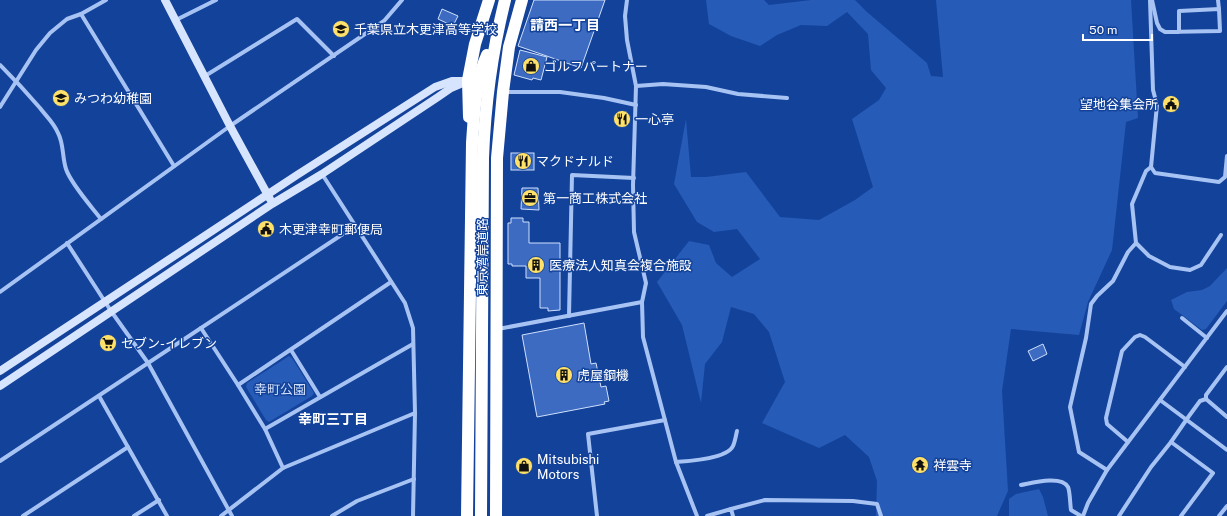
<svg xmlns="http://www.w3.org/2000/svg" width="1227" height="516" viewBox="0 0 1227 516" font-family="'Public Sans','Noto Sans JP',sans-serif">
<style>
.green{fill:#265bb8}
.building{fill:#3c6bc1;stroke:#cfe0fd}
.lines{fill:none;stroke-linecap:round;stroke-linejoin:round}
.street{stroke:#a7c3f3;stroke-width:4}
.secondary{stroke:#d7e4fd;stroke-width:8}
.highway{stroke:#fff;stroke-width:12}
.highway-bridge{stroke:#fff;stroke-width:12}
.labels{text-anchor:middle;stroke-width:3;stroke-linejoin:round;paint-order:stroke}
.poi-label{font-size:13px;fill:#fff;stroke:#13429a;text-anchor:start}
.street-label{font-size:13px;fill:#fff;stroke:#13429a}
.park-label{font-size:13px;fill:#cfe0fd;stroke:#13429a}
.neighbourhood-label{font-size:14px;font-weight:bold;fill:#fff;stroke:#13429a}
</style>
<rect width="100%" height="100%" fill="#13429a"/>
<!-- green -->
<g class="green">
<polygon points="706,0 764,0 769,5 811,0 855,0 867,12 927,63 931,76 943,77 936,0 1131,0 1138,118 1126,122 1112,250 1088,302 1079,335 1011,329 1002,391 1008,491 997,516 876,516 877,481 869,457 845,435 819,448 762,423 785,382 769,332 754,314 731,307 722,342 705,364 701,403 682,325 657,282 689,241 709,245 716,263 732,277 760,259 737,229 714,232 697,222 674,184 686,119 691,177 706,177 746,172 780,217 819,220 855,200 873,187 852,119 879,100 886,88 871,70 868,34 847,12 827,26 801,25 777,35 760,46 731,36 709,24"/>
<polygon points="1227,268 1227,301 1206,329 1202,330 1174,309 1171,300 1187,292 1202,290 1210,286"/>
<polygon points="289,356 292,358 314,393 312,396 269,422 266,420 246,387 247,383"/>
<polygon points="1039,489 1043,497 1048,516 1009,516 1009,499 1016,494"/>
</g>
<!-- building -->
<g class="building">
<polygon points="534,0 605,0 581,68 518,46"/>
<polygon points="442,9 458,16 453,26 438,19"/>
<polygon points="520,50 547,57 541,80 533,78 532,80 514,75"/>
<polygon points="618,112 627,112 627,125 617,125"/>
<rect x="511" y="153" width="23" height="17"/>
<polygon points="522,188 538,188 539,210 521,209"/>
<polygon points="511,218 523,218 523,222 529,222 529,243 560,243 560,310 548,311 548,308 540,308 540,278 526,278 526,266 512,266 512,264 508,264 508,223 511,223"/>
<polygon points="584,323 591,364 596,363 601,387 606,386 609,401 604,402 605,404 537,417 522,335"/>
<polygon points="1043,344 1047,354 1033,361 1028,351"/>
</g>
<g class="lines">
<!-- street -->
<g class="street">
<polyline points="627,0 625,16 627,40 636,86 633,185 634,232 646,283 642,302 643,337 676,462 697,516"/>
<polyline points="1150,0 1153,90 1157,105 1151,167 1155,173 1219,182 1225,177 1227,156"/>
<polyline points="1152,0 1157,23 1160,29 1165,32 1220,31 1219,9 1179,11 1179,32"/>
<polyline points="1218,0 1219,9"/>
<polyline points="81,14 174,166"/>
<polyline points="176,20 216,0"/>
<path d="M 0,65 C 14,79 27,93 40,108 C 46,116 54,123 58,133 C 64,144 62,157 66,169 C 71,184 91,206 101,219"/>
<polyline points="205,76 297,19 334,56"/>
<polyline points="636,86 663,84 706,87 738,94 787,98"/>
<polyline points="504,92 560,92 604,98 636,105"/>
<polyline points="0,107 36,50 50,33 67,19 81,14 106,0"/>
<polyline points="1151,167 1146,171 1132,204 1136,243 1149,256 1170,267 1190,270 1201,265 1221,235"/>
<polyline points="322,174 405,303 413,328 415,413 413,516"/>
<polyline points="67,243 111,311 148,363 232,516"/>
<polyline points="0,292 230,126 384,21 402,0"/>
<polyline points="569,316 572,175 634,178"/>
<polyline points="1182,318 1207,338"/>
<polyline points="201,328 238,385 265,429 283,468"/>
<polyline points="498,329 642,302"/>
<polyline points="291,350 320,397"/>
<polyline points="1227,367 1206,395 1206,399 1227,417"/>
<polyline points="238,385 391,282"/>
<polyline points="99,396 167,516"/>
<polyline points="1160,400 1227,450"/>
<polyline points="265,429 413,344"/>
<polyline points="1128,442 1107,424 1106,418 1122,351 1135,337 1140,335 1145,337 1185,367"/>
<polyline points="1171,442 1213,473 1181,516"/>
<polyline points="0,461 355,226"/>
<path d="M 676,462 C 689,461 727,459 733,446 C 735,442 736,435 737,431"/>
<polyline points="1107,470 1079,452 1070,407 1086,338 1091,304 1097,296 1113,281 1128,252 1136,243"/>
<path d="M 1021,485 C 1032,483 1061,475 1068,487 C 1070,491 1070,504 1071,510 L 1081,516"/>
<polyline points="731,509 765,500 853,501 877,504 881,516"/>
<polyline points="23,516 128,447"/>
<polyline points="134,516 159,500"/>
<polyline points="221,516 283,468 415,413"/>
<polyline points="332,516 357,501 414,479"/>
<polyline points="597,516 588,434 665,420"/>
<polyline points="707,516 731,509 733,516"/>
<polyline points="1083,516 1088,503 1107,470 1227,311"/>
<polyline points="1119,516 1151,467 1171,442 1189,416 1200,401 1206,399"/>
<polyline points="1219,516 1227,506"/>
</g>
<!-- secondary -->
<g class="secondary">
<polyline points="165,0 230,126 270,199"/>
<polyline points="0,371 297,175 435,87 452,81 472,81"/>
<polyline points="0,386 272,204 322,174 438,97 451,88 465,82"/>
</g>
<!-- highway -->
<g class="highway">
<polyline points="469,117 468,80 475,44 489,0"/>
<polyline points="496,516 497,158 503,92 509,47 522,0"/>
</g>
<!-- highway-bridge -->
<g class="highway-bridge">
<path d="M 467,516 L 472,143 C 474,115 475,81 487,55"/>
<path d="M 481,516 L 483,158 C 485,104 492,52 505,0"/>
</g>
</g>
<!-- icons -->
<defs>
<g id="school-disc" transform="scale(0.9)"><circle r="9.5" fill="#ffe169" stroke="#13429a"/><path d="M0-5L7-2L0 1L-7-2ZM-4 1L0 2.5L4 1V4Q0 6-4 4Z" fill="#111"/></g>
<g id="shop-disc" transform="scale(0.9)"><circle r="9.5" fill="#ffe169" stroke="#13429a"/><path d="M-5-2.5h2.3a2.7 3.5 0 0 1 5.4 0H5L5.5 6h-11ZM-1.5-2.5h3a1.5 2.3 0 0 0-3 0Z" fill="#111"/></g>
<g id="civic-disc" transform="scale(0.9)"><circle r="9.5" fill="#ffe169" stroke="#13429a"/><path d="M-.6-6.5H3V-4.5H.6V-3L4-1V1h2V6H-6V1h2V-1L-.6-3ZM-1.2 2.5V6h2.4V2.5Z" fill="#111"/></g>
<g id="restaurant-disc" transform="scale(0.9)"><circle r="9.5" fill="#ffe169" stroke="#13429a"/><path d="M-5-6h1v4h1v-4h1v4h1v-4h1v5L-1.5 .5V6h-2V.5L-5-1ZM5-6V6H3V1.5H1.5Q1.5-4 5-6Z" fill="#111"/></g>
<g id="office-disc" transform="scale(0.9)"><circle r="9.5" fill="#ffe169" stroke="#13429a"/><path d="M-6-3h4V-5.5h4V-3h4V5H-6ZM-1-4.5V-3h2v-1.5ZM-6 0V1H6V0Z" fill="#111"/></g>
<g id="building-disc" transform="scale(0.9)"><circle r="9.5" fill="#ffe169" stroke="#13429a"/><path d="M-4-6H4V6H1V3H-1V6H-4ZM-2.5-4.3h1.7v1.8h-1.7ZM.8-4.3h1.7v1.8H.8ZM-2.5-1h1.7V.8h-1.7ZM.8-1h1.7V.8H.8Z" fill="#111"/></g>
<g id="supermarket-disc" transform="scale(0.9)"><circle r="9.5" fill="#ffe169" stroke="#13429a"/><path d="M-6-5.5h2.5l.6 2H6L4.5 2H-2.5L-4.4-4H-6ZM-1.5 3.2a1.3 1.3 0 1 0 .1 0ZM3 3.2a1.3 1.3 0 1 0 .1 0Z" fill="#111"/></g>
<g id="temple-disc" transform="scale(0.9)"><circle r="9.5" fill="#ffe169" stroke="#13429a"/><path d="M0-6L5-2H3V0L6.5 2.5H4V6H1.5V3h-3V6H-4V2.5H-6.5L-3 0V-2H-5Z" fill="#111"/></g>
</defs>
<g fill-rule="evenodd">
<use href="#school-disc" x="341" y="29"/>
<use href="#shop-disc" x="531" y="66"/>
<use href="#school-disc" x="61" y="98"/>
<use href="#civic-disc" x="1171" y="104"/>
<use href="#restaurant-disc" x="622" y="119"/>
<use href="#restaurant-disc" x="523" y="161"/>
<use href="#office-disc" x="530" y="198"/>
<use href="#civic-disc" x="266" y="229"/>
<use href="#building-disc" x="536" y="265"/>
<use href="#supermarket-disc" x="108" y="343"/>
<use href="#building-disc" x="564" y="375"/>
<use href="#temple-disc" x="920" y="465"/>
<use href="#shop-disc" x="524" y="466"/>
</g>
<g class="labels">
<!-- poi labels -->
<g class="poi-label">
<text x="354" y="34">千葉県立木更津高等学校</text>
<text x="544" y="71">ゴルフパートナー</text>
<text x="74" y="103">みつわ幼稚園</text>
<text x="1158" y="109" text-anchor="end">望地谷集会所</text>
<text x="635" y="124">一心亭</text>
<text x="536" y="166">マクドナルド</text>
<text x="543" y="203">第一商工株式会社</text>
<text x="279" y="234">木更津幸町郵便局</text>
<text x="549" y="270">医療法人知真会複合施設</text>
<text x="121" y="348">セブン-イレブン</text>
<text x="577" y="380">虎屋鋼機</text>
<text x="537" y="464">Mitsubishi<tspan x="537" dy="15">Motors</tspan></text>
<text x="933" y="470">祥雲寺</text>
</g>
<!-- street labels -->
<g class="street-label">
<text transform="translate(482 257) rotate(-90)" y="5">東京湾岸道路</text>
</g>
<!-- park labels -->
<g class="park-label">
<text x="280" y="394">幸町公園</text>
</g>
<!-- neighbourhood labels -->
<g class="neighbourhood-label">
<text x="565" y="30">請西一丁目</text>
<text x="333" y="424">幸町三丁目</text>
</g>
</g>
<!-- scale -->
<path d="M1083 34v6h69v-6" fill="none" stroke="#ffffff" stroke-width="2"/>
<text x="1089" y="34" font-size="12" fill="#ffffff" stroke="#13429a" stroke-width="3" paint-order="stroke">50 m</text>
</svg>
